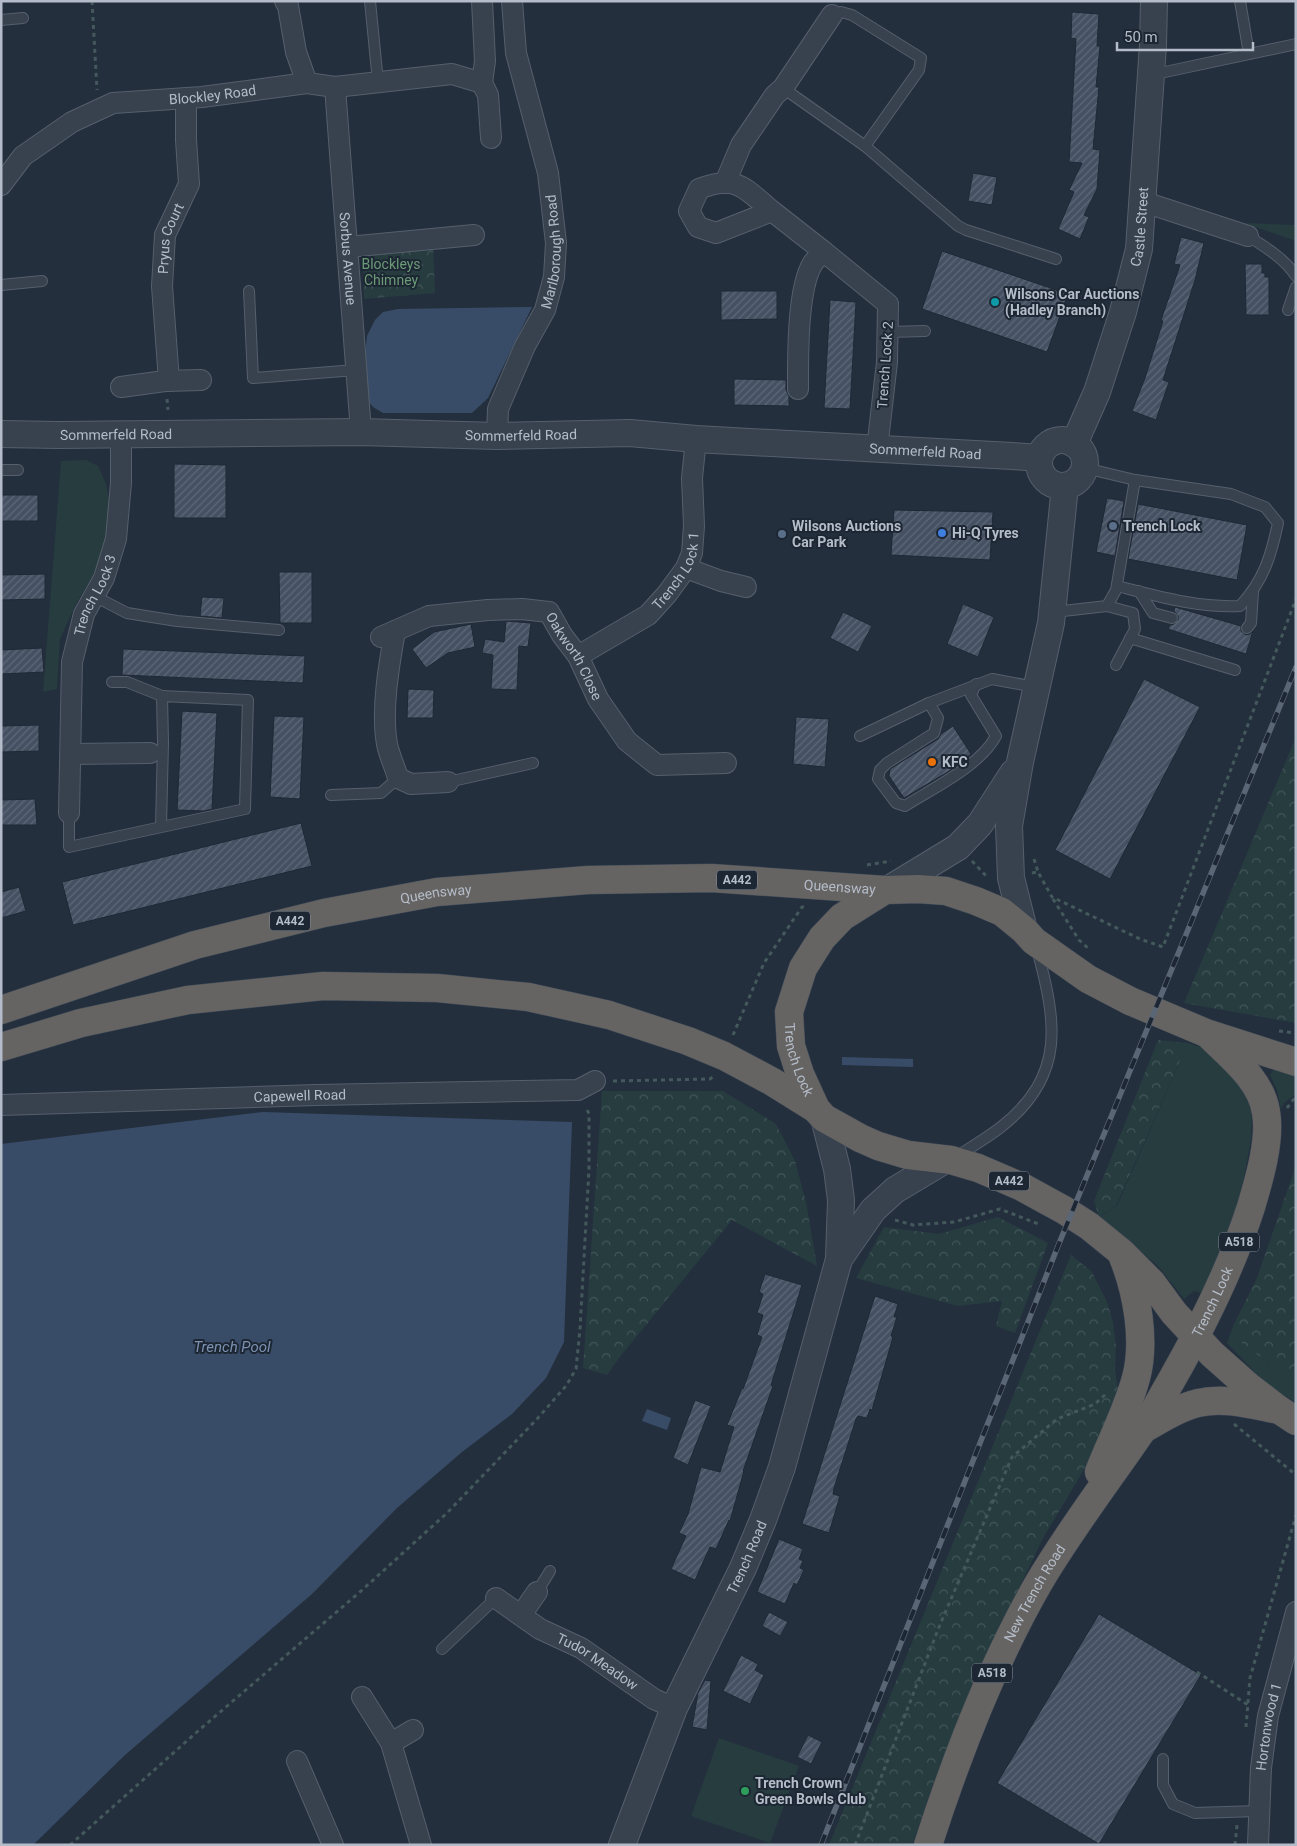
<svg xmlns="http://www.w3.org/2000/svg" width="1297" height="1846" viewBox="0 0 1297 1846" font-family="Roboto,sans-serif">
<style>
.grass{fill:#263c3f}
.forest{fill:url(#forest-crowns)}
.water{fill:#394c67}
.building{fill:url(#building-hatch);stroke:#1f2835}
.lines{fill:none;stroke-linecap:round;stroke-linejoin:round}
.service-casing{stroke:#565f6c;stroke-width:12}
.minor-casing{stroke:#565f6c;stroke-width:22}
.tertiary-casing{stroke:#565f6c;stroke-width:28}
.trunk-casing{stroke:#434c59;stroke-width:29}
.path{stroke:#44595c;stroke-width:3;stroke-dasharray:4 4;stroke-linecap:butt}
.service{stroke:#38414e;stroke-width:10}
.minor{stroke:#38414e;stroke-width:20}
.tertiary{stroke:#38414e;stroke-width:26}
.trunk{stroke:#656462;stroke-width:28}
.rail-casing{stroke:#5a6575;stroke-width:5.5}
.rail{stroke:#1d2633;stroke-width:4;stroke-dasharray:11;stroke-linecap:butt}
.culture-dot{fill:#0f9aa8;stroke:#1d2633;stroke-width:2}
.service-dot{fill:#5c6f8a;stroke:#1d2633;stroke-width:2}
.shop-dot{fill:#3f7fe0;stroke:#1d2633;stroke-width:2}
.food-dot{fill:#e8710a;stroke:#1d2633;stroke-width:2}
.leisure-dot{fill:#2e9e5b;stroke:#1d2633;stroke-width:2}
.labels{text-anchor:middle;stroke-width:4;stroke-linejoin:round;paint-order:stroke}
.shield{fill:#1d2633;stroke:#878f9c;stroke-width:1}
.shield-label{font-size:12px;font-weight:bold;fill:#b4bcc9}
.street-label{font-size:14px;fill:#b4bcc9;stroke:#1d2633}
.park-label{font-size:14px;fill:#6b9a76;stroke:#1d2633}
.poi-label{font-size:14px;font-weight:bold;fill:#b4bcc9;stroke:#1d2633;text-anchor:start}
.water-label{font-size:15px;font-style:italic;fill:#7c92b1;stroke:#1d2633}
</style>
<defs>
<pattern id="forest-crowns" width="20" height="18" patternUnits="userSpaceOnUse" patternTransform="scale(1.25)"><rect width="20" height="18" fill="#263c3f"/><path d="M2 6a3 3 0 1 1 6 0M12 15a3 3 0 1 1 6 0" fill="none" stroke="#435659"/></pattern>
<pattern id="building-hatch" width="6" height="6" patternUnits="userSpaceOnUse" patternTransform="scale(1.25)"><rect width="6" height="6" fill="#455162"/><path d="M-1 1l2-2M0 6l6-6M5 7l2-2" fill="none" stroke="#5d6877"/></pattern>
</defs>
<rect width="100%" height="100%" fill="#242f3e"/>
<!-- grass -->
<g class="grass">
<polygon points="1244,223 1296,225 1296,241"/>
<polygon points="86,460 98,466 106,484 110,505 108,539 97,568 76,604 60,639 57,689 43,692 61,461"/>
<polygon points="1188,1043 1210,1050 1235,1076 1246,1094 1252,1114 1251,1139 1245,1173 1229,1237 1205,1294 1194,1291 1184,1299 1158,1266 1099,1217 1117,1206"/>
<polygon points="1273,1070 1278,1070 1296,1076 1296,1094 1284,1103 1281,1109 1277,1090 1270,1075"/>
<polygon points="1233,1326 1238,1340 1296,1384 1296,1403 1262,1380 1227,1343"/>
<polygon points="719,1738 799,1766 770,1843 691,1816"/>
</g>
<!-- forest -->
<g class="forest">
<polygon points="433,242 435,293 364,299 363,249"/>
<polygon points="1296,737 1296,1023 1184,1003"/>
<polygon points="1158,1040 1188,1043 1116,1206 1099,1217 1094,1201"/>
<polygon points="602,1091 723,1091 776,1124 795,1161 806,1202 817,1266 732,1220 619,1358 607,1375 583,1368"/>
<polygon points="1296,1157 1296,1384 1238,1340 1233,1326 1257,1278 1294,1171"/>
<polygon points="998,1217 1048,1243 1015,1333 996,1326 1002,1301 958,1306 856,1278 884,1227 939,1234"/>
<polygon points="1071,1255 1092,1272 1107,1302 1113,1322 1116,1346 1115,1369 1119,1398 1092,1456 1043,1538 991,1647 934,1782 912,1845 829,1845"/>
</g>
<!-- water -->
<g class="water">
<polygon points="532,307 488,398 472,413 383,413 373,407 368,401 364,363 367,336 375,320 383,312 398,309"/>
<polygon points="842,1057 913,1059 913,1067 842,1065"/>
<polygon points="263,1112 572,1122 564,1342 546,1378 512,1414 462,1452 397,1508 312,1594 125,1755 33,1845 1,1845 1,1144"/>
<polygon points="647,1409 671,1418 667,1430 642,1421"/>
</g>
<!-- building -->
<g class="building">
<polygon points="1072,12 1099,14 1097,46 1100,46 1096,87 1099,87 1093,149 1100,150 1097,189 1084,215 1089,217 1080,239 1058,229 1074,192 1069,190 1082,163 1069,162 1076,39 1071,38"/>
<polygon points="973,173 997,177 992,205 968,201"/>
<polygon points="1181,237 1204,243 1195,280 1163,380 1169,382 1156,420 1132,411 1145,378 1163,321 1161,320 1180,265 1174,264"/>
<polygon points="942,251 1068,294 1047,352 922,309"/>
<polygon points="1245,264 1262,264 1262,273 1265,273 1265,277 1269,277 1269,315 1246,315"/>
<polygon points="721,291 777,291 777,319 721,320"/>
<polygon points="830,300 856,302 850,409 824,408"/>
<polygon points="734,379 786,380 786,390 789,396 789,406 734,405"/>
<polygon points="174,464 226,465 226,518 174,518"/>
<rect x="1" y="495" width="37" height="26"/>
<polygon points="1107,498 1124,501 1115,556 1096,552"/>
<polygon points="1138,504 1247,525 1237,580 1128,559"/>
<polygon points="894,510 993,512 990,560 891,555"/>
<polygon points="279,572 312,572 312,623 280,623"/>
<polygon points="45,574 45,599 1,600 1,575"/>
<polygon points="202,597 224,598 222,618 200,616"/>
<polygon points="963,604 994,617 978,657 947,644"/>
<polygon points="1175,607 1241,626 1241,631 1246,635 1250,634 1253,631 1246,654 1168,629 1170,625 1174,624 1178,620 1178,616 1174,611"/>
<polygon points="843,612 872,626 858,652 830,638"/>
<polygon points="506,621 531,623 528,647 519,646 517,690 491,689 493,655 482,653 485,639 504,642"/>
<polygon points="471,624 475,647 448,653 426,668 412,649 434,632"/>
<polygon points="42,648 44,672 1,674 1,650"/>
<polygon points="123,649 305,656 303,683 122,675"/>
<polygon points="1144,679 1200,707 1110,879 1055,850"/>
<polygon points="408,689 434,690 433,718 407,718"/>
<polygon points="182,711 217,713 212,809 204,811 177,810"/>
<polygon points="274,716 304,717 300,799 270,797"/>
<polygon points="796,717 829,719 825,767 793,764"/>
<polygon points="39,725 39,751 1,752 1,726"/>
<polygon points="953,726 971,754 951,770 904,798 889,776 890,769 938,739 941,734"/>
<polygon points="35,799 37,825 1,825 1,800"/>
<polygon points="301,823 312,866 73,925 62,882"/>
<polygon points="19,887 26,911 1,918 1,892"/>
<polygon points="765,1274 802,1285 771,1385 773,1386 743,1471 744,1471 730,1521 729,1520 716,1549 710,1547 695,1580 671,1569 686,1536 679,1533 688,1514 701,1467 720,1472 734,1427 727,1425 742,1388 743,1389 762,1337 757,1335 763,1315 757,1313 763,1294 759,1292"/>
<polygon points="875,1296 898,1304 894,1317 897,1317 891,1336 893,1337 872,1410 870,1409 867,1418 858,1416 856,1419 834,1488 833,1494 840,1496 829,1533 802,1524"/>
<polygon points="695,1400 711,1406 688,1465 673,1458"/>
<polygon points="779,1539 803,1549 799,1559 803,1561 800,1568 804,1570 797,1585 794,1583 785,1604 757,1592"/>
<polygon points="769,1612 788,1622 780,1636 762,1626"/>
<polygon points="1099,1614 1201,1675 1099,1844 997,1783"/>
<polygon points="741,1655 758,1664 755,1670 764,1675 750,1704 723,1691"/>
<polygon points="705,1680 711,1681 707,1730 692,1727 698,1693"/>
<polygon points="808,1735 822,1742 811,1764 797,1757"/>
</g>
<g class="lines">
<!-- service casing -->
<g class="service-casing">
<g id="service">
<polyline points="370,1 378,82"/>
<polyline points="1240,1 1249,54"/>
<polyline points="1,20 23,18"/>
<polyline points="1151,75 1296,44"/>
<polyline points="783,88 865,146 919,70 921,58 852,15 841,12 832,15"/>
<polyline points="865,146 958,226 966,230 1056,259"/>
<path d="M 1248,236 C 1265,247 1284,258 1296,276"/>
<polyline points="1,285 42,281"/>
<polyline points="249,291 253,378 356,370"/>
<polyline points="1288,310 1296,287"/>
<polyline points="888,332 925,331"/>
<path d="M 1085,468 L 1135,480 L 1231,494 L 1265,507 L 1278,523 C 1271,556 1264,580 1240,606 C 1198,608 1157,596 1117,586"/>
<polyline points="1,470 18,470"/>
<polyline points="1139,591 1153,613 1172,618"/>
<polyline points="94,596 127,613 177,621 279,630"/>
<polyline points="1107,606 1133,613 1135,629 1116,665"/>
<polyline points="1054,612 1107,606 1116,590 1135,480"/>
<polyline points="1247,628 1251,623 1253,592"/>
<polyline points="1130,638 1235,670"/>
<polyline points="112,682 127,682 162,696"/>
<path d="M 929,703 L 938,718 L 934,733 L 887,763 L 880,770 L 878,779 L 896,803 L 905,806 C 933,788 980,766 996,736 L 971,695 L 976,684"/>
<polyline points="860,736 929,703 992,679 1035,687"/>
<polyline points="448,782 533,763"/>
<polyline points="331,795 381,793 398,778"/>
<polyline points="69,813 69,847 245,809 248,700 162,696 163,743 161,827"/>
<path d="M 956,1157 C 971,1147 987,1138 1001,1127 C 1067,1075 1056,1021 1037,949"/>
<polyline points="537,1592 550,1571"/>
<polyline points="442,1649 496,1598"/>
<polyline points="1163,1759 1163,1785 1173,1804 1195,1813 1258,1811"/>
</g>
</g>
<!-- minor casing -->
<g class="minor-casing">
<g id="minor">
<polyline points="285,1 288,6 296,52 307,83"/>
<polyline points="482,1 485,61 482,83"/>
<path id="s1" d="M 335,87 L 361,432"/>
<polyline points="725,183 741,145 775,95 783,88 832,15"/>
<path id="s2" d="M 1,185 L 23,156 L 72,122 L 113,103 L 202,97 L 307,83 L 335,87 L 452,74 L 482,83 L 488,95 L 491,138"/>
<polyline points="1141,201 1248,236"/>
<path d="M 772,211 C 744,188 737,174 699,189 L 689,211 L 698,227 L 716,233 L 772,211 L 823,251"/>
<polyline points="348,247 474,235"/>
<path id="s3" d="M 169,381 L 162,286 L 165,235 L 189,184 L 186,140 L 186,98"/>
<polyline points="121,387 165,381 201,380"/>
<path d="M 798,389 C 798,358 797,288 813,263 C 816,259 820,255 823,251 L 888,304 L 887,362 L 877,449"/>
<path id="s4" d="M 497,436 L 498,409 L 525,346 L 545,310 L 554,277 L 556,243 L 548,173 L 516,53 L 512,1"/>
<polyline points="686,568 721,581 746,587"/>
<path d="M 395,631 C 389,665 381,710 387,744 C 389,755 395,767 398,778 L 411,784 L 448,782"/>
<path id="s5" d="M 381,637 L 429,616 L 488,610 L 522,609 L 549,612 L 562,635 L 578,656 L 598,699 L 627,741 L 657,765 L 726,763"/>
<path id="s6" d="M 578,656 L 648,615 L 667,594 L 686,568 L 692,553 L 694,526 L 692,478 L 696,439"/>
<polyline points="71,754 150,753"/>
<path id="s7" d="M 69,813 L 72,662 L 84,614 L 104,578 L 116,539 L 121,483 L 121,434"/>
<path id="s8" d="M 1,1105 L 316,1095 L 578,1090 L 595,1081"/>
<path id="s9" d="M 496,1598 L 540,1629 L 581,1648 L 654,1699 L 674,1708"/>
<polyline points="521,1615 537,1592"/>
<polyline points="362,1697 391,1743 421,1845"/>
<polyline points="391,1743 413,1730"/>
<polyline points="297,1761 333,1845"/>
<path id="s10" d="M 1258,1845 L 1261,1768 L 1268,1716 L 1296,1612"/>
</g>
</g>
<!-- tertiary casing -->
<g class="tertiary-casing">
<g id="tertiary">
<path id="s11" d="M 1,434 L 58,435 L 361,432 L 497,436 L 630,433 L 696,439 L 1012,456 L 1039,458"/>
<circle cx="1062" cy="463" r="23"/>
<path id="s12" d="M 1074,444 L 1097,392 L 1123,312 L 1139,249 L 1153,45 L 1154,1"/>
<polyline points="889,889 958,847 980,824 1013,773"/>
<polyline points="1024,930 1011,878 1009,826 1020,762 1051,623 1065,486"/>
<polyline points="839,1259 873,1210 895,1190 945,1160"/>
<path id="s13" d="M 622,1845 L 674,1708 L 743,1568 L 763,1520 L 782,1467 L 839,1259 L 841,1200 L 837,1169 L 824,1118"/>
</g>
</g>
<!-- trunk casing -->
<g class="trunk-casing">
<g id="trunk">
<path id="s14" d="M 1,1010 L 195,945 L 324,913 L 437,892 L 588,880 L 711,878 L 885,890"/>
<polyline points="1,1047 81,1023 188,1000 323,986 437,988 528,997 609,1015 688,1041 724,1056 771,1081 816,1109"/>
<path id="s15" d="M 1296,1062 L 1206,1033 L 1130,1001 L 1088,979 L 1034,941 L 1024,930 L 1002,912 L 976,901 L 946,891 L 918,889 L 885,890 L 842,917 L 822,938 L 803,968 L 789,1012 L 791,1046 L 800,1074 L 816,1109 L 824,1118 L 860,1138 L 878,1146 L 908,1155 L 951,1160 L 978,1168 L 1022,1187 L 1064,1210 L 1089,1226 L 1121,1252 L 1152,1283 L 1174,1313 L 1212,1354 L 1248,1386 L 1278,1409 L 1296,1421"/>
<path d="M 1142,1430 C 1159,1420 1178,1408 1198,1403 C 1223,1397 1249,1404 1274,1409"/>
<path d="M 1099,1472 C 1111,1441 1127,1411 1136,1378 C 1146,1341 1137,1292 1123,1257"/>
<path id="s16" d="M 928,1845 C 957,1755 991,1666 1038,1584 C 1069,1531 1106,1483 1141,1432 C 1152,1416 1161,1398 1171,1381 C 1203,1325 1231,1269 1251,1207 C 1259,1180 1271,1140 1266,1112 C 1261,1080 1232,1058 1210,1036"/>
</g>
</g>
<!-- path -->
<g class="path">
<polyline points="92,1 97,90"/>
<polyline points="167,399 168,410"/>
<polyline points="1034,859 1038,872"/>
<polyline points="972,861 988,878"/>
<polyline points="867,865 891,861"/>
<polyline points="1032,873 1038,872 1052,897 1140,939 1163,947 1296,599"/>
<polyline points="1053,899 1079,940 1090,950"/>
<polyline points="1279,1031 1296,1033"/>
<polyline points="733,1035 764,963 802,907 805,907"/>
<polyline points="613,1081 710,1079 715,1075"/>
<polyline points="1287,1108 1296,1096"/>
<polyline points="895,1220 913,1225 954,1222 1000,1209 1041,1225"/>
<polyline points="1234,1424 1296,1475"/>
<polyline points="1197,1672 1248,1705"/>
<polyline points="1246,1727 1250,1678 1296,1515"/>
<polyline points="70,1845 198,1731 361,1591 447,1513 537,1419 566,1386 576,1369 580,1329 589,1169 589,1114 586,1107"/>
<polyline points="855,1845 939,1627 1012,1457 1057,1419 1095,1404 1107,1393"/>
<polyline points="1235,1845 1237,1825"/>
</g>
<!-- service -->
<use href="#service" class="service"/>
<!-- minor -->
<use href="#minor" class="minor"/>
<!-- tertiary -->
<use href="#tertiary" class="tertiary"/>
<!-- trunk -->
<use href="#trunk" class="trunk"/>
<!-- rail casing -->
<g class="rail-casing">
<polyline id="rail" points="821,1845 1058,1246 1296,667"/>
</g>
<!-- rail -->
<use href="#rail" class="rail"/>
</g>
<!-- markers -->
<circle class="culture-dot" cx="995" cy="302" r="5"/>
<g class="service-dot">
<circle cx="1113" cy="526" r="5"/>
<circle cx="782" cy="534" r="5"/>
</g>
<circle class="shop-dot" cx="942" cy="533" r="5"/>
<circle class="food-dot" cx="932" cy="762" r="5"/>
<circle class="leisure-dot" cx="745" cy="1791" r="5"/>
<g class="labels">
<!-- shield labels -->
<g class="shield">
<rect x="717" y="870.5" width="40" height="19" rx="4"/>
<rect x="270" y="911.5" width="40" height="19" rx="4"/>
<rect x="989" y="1171.5" width="40" height="19" rx="4"/>
<rect x="1219" y="1232.5" width="40" height="19" rx="4"/>
<rect x="972" y="1663.5" width="40" height="19" rx="4"/>
</g>
<g class="shield-label">
<text x="737" y="884">A442</text>
<text x="290" y="925">A442</text>
<text x="1009" y="1185">A442</text>
<text x="1239" y="1246">A518</text>
<text x="992" y="1677">A518</text>
</g>
<!-- street labels -->
<g class="street-label">
<text dy="5" stroke="none"><textPath href="#s2" startOffset="241">Blockley Road</textPath></text>
<text dy="5" stroke="none"><textPath href="#s12" startOffset="228">Castle Street</textPath></text>
<text dy="5" stroke="none"><textPath href="#s3" startOffset="144">Pryus Court</textPath></text>
<text dy="5" stroke="none"><textPath href="#s4" startOffset="196">Marlborough Road</textPath></text>
<text dy="5" stroke="none"><textPath href="#s1" startOffset="172">Sorbus Avenue</textPath></text>
<text transform="translate(885 365) rotate(-86)" y="5">Trench Lock 2</text>
<text dy="5" stroke="none"><textPath href="#s11" startOffset="115">Sommerfeld Road</textPath></text>
<text dy="5" stroke="none"><textPath href="#s11" startOffset="520">Sommerfeld Road</textPath></text>
<text dy="5" stroke="none"><textPath href="#s11" startOffset="925">Sommerfeld Road</textPath></text>
<text dy="5" stroke="none"><textPath href="#s6" startOffset="135">Trench Lock 1</textPath></text>
<text dy="5" stroke="none"><textPath href="#s7" startOffset="222">Trench Lock 3</textPath></text>
<text dy="5" stroke="none"><textPath href="#s5" startOffset="224">Oakworth Close</textPath></text>
<text dy="5" stroke="none"><textPath href="#s14" startOffset="856">Queensway</textPath></text>
<text dy="5" stroke="none"><textPath href="#s14" startOffset="451">Queensway</textPath></text>
<text dy="5" stroke="none"><textPath href="#s15" startOffset="665">Trench Lock</textPath></text>
<text dy="5" stroke="none"><textPath href="#s8" startOffset="299">Capewell Road</textPath></text>
<text dy="5" stroke="none"><textPath href="#s16" startOffset="616">Trench Lock</textPath></text>
<text dy="5" stroke="none"><textPath href="#s13" startOffset="314">Trench Road</textPath></text>
<text dy="5" stroke="none"><textPath href="#s16" startOffset="274">New Trench Road</textPath></text>
<text dy="5" stroke="none"><textPath href="#s9" startOffset="120">Tudor Meadow</textPath></text>
<text dy="5" stroke="none"><textPath href="#s10" startOffset="119">Hortonwood 1</textPath></text>
</g>
<!-- park labels -->
<g class="park-label">
<text x="391" y="269">Blockleys<tspan x="391" dy="16">Chimney</tspan></text>
</g>
<!-- poi labels -->
<g class="poi-label">
<text x="1005" y="299">Wilsons Car Auctions<tspan x="1005" dy="16">(Hadley Branch)</tspan></text>
<text x="792" y="531">Wilsons Auctions<tspan x="792" dy="16">Car Park</tspan></text>
<text x="1123" y="531">Trench Lock</text>
<text x="952" y="538">Hi-Q Tyres</text>
<text x="942" y="767">KFC</text>
<text x="755" y="1788">Trench Crown<tspan x="755" dy="16">Green Bowls Club</tspan></text>
</g>
<!-- water labels -->
<g class="water-label">
<text x="232" y="1352">Trench Pool</text>
</g>
</g>
<!-- border -->
<rect width="1297" height="1846" fill="none" stroke="#b4bcc9" stroke-width="5"/>
<!-- scale -->
<path d="M1117 42v8h136v-8" fill="none" stroke="#b4bcc9" stroke-width="2.5"/>
<text x="1124" y="42" font-size="15" fill="#b4bcc9" stroke="#1d2633" stroke-width="4" paint-order="stroke">50 m</text>
</svg>
